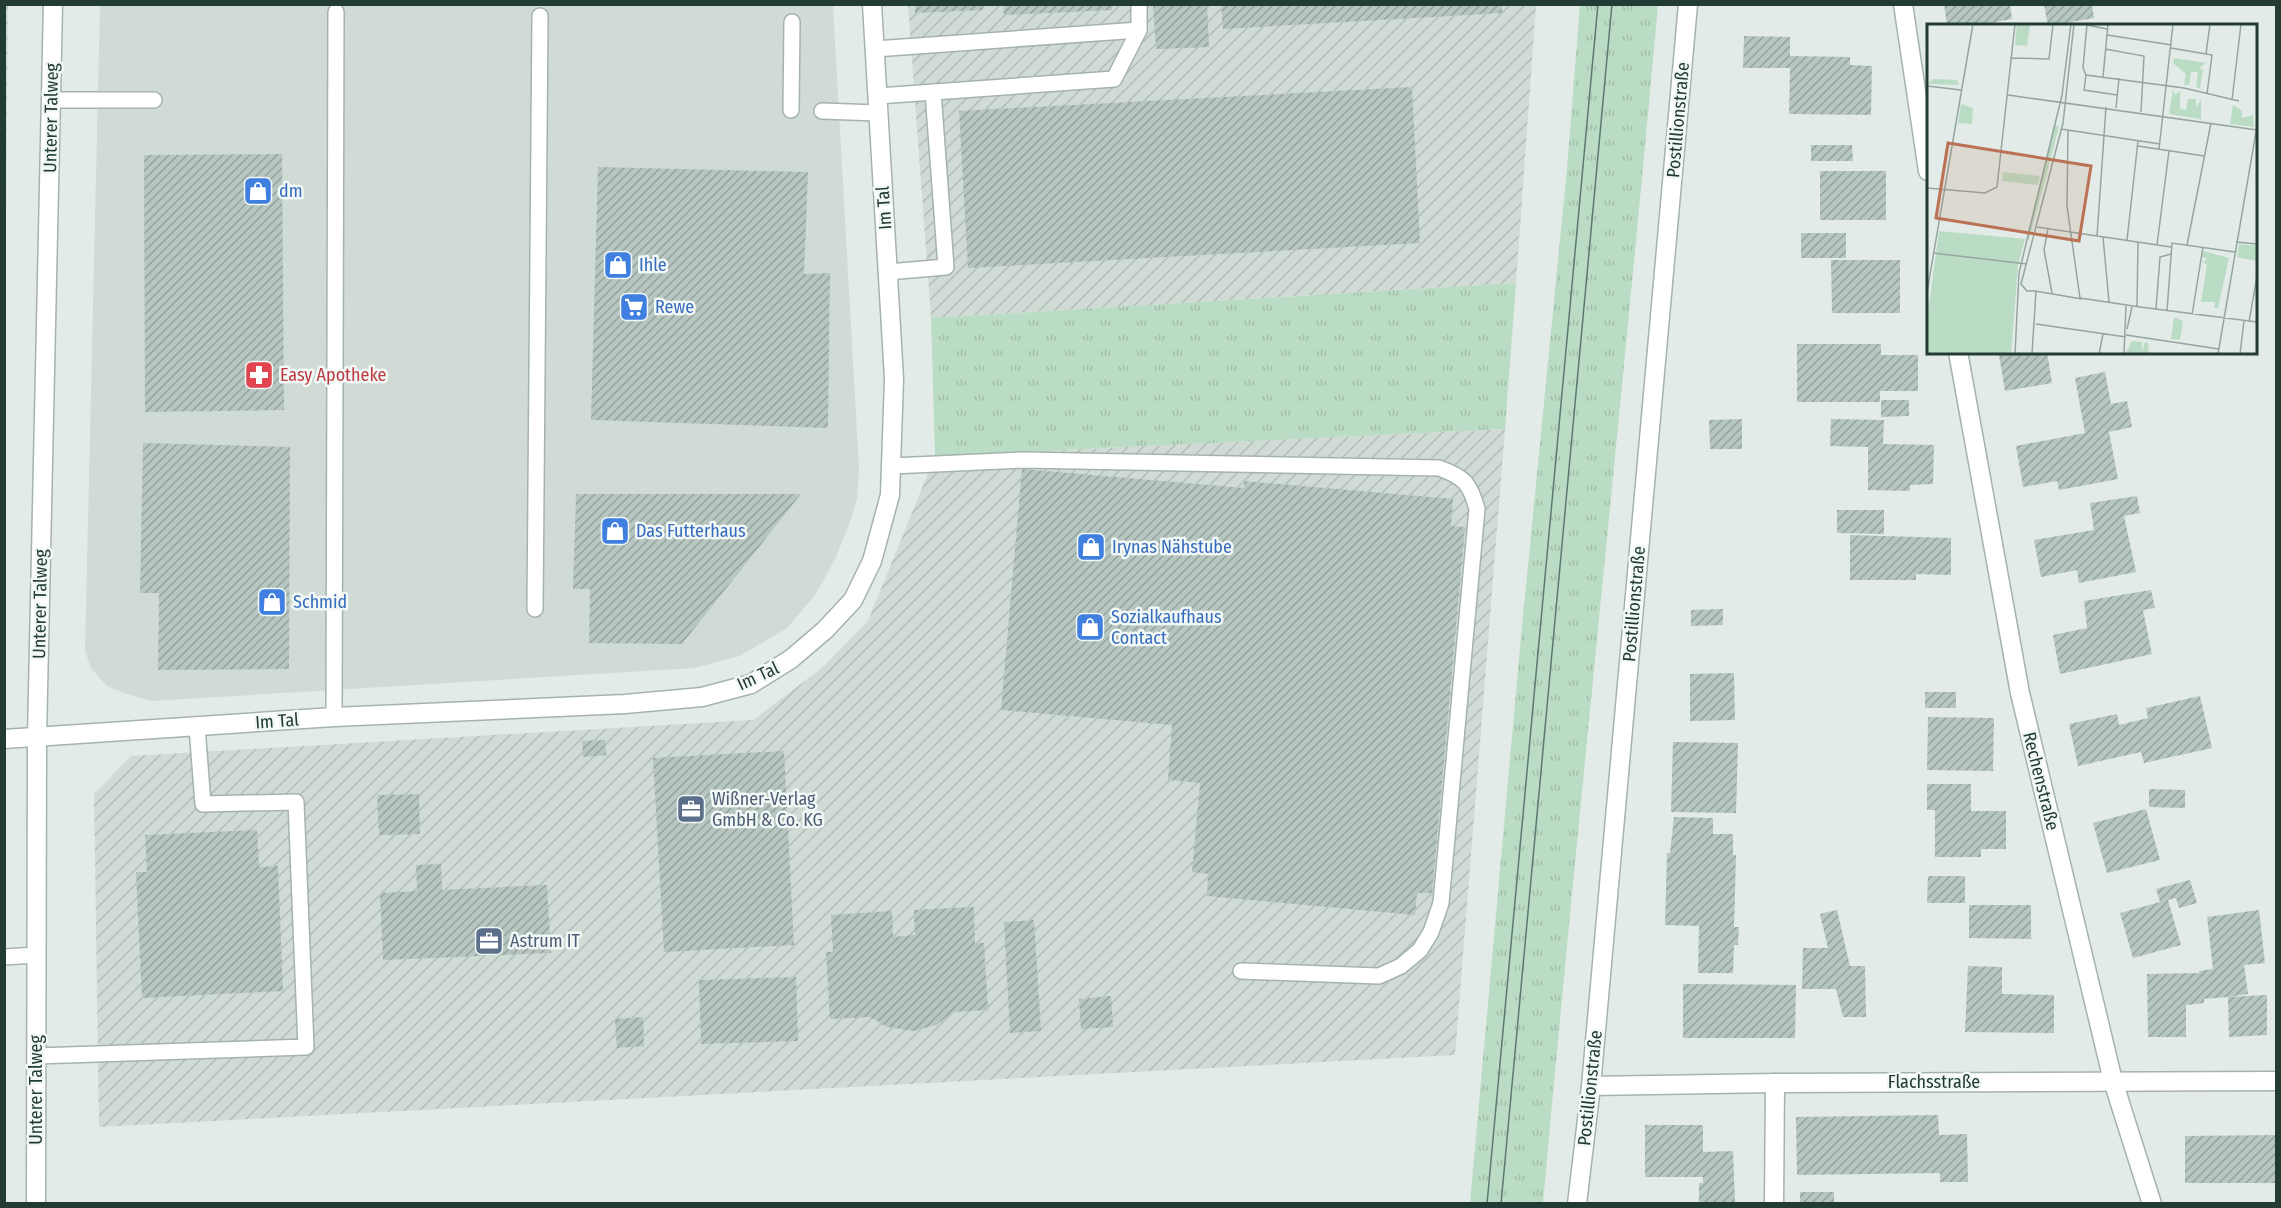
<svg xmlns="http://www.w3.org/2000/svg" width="2281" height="1208" viewBox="0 0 2281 1208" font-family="'Fira Sans Condensed',sans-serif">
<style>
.built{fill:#d0dbd6}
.industrial{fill:url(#industrial-furrows)}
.grass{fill:url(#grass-tufts)}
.building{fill:url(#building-hatch)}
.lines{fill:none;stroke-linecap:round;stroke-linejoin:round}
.service-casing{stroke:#a5b3ae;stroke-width:18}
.minor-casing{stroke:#a5b3ae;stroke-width:21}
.tertiary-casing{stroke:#a5b3ae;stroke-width:21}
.service{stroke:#fff;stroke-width:15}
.minor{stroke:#fff;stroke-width:18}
.tertiary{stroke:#fff;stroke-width:18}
.tram{stroke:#5d7771;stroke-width:1.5}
.labels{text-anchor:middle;stroke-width:5;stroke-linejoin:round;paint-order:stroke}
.street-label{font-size:18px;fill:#223c35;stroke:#f2f8f5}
.shop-label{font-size:18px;fill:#366cbe;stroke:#f2f8f5;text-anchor:start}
.health-label{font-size:18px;fill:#be3a42;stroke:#f2f8f5;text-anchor:start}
.service-label{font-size:18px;fill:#4e5e75;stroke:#f2f8f5;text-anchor:start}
.inset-road{fill:none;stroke:#95a5a0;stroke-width:1.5}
.view{fill:#ba7154;fill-opacity:0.15;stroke:#ba7154;stroke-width:3}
.inset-edge{fill:none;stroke:#223c35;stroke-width:3}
</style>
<defs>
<pattern id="industrial-furrows" width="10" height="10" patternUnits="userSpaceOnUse" patternTransform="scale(1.5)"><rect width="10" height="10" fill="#d0dbd6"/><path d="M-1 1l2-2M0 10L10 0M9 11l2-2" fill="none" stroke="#b2bdb8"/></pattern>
<pattern id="grass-tufts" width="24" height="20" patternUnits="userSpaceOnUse" patternTransform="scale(1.5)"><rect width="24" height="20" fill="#bbdcc4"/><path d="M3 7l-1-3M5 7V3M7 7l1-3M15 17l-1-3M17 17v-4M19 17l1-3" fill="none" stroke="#a0bea9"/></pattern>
<pattern id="building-hatch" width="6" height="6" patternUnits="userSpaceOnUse" patternTransform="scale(1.5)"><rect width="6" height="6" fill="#b7c6c0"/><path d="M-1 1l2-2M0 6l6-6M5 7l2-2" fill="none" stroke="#94a29d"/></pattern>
</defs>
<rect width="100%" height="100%" fill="#e2ebe7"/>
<!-- built -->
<polygon class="built" points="100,5 833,5 859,469 857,498 850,522 836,557 816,594 787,628 740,656 694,668 152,701 127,694 107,686 91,668 85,651"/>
<!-- industrial -->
<g class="industrial">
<polygon points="8,4 6,210 5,210 4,5"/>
<polygon points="908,5 1536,5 1516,283 931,318"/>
<polygon points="1505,429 1455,1055 99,1127 94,794 131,756 753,720 822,668 868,621 935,456"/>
</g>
<!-- grass -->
<g class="grass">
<path d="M 1580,5 L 1658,5 C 1622,404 1579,804 1543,1203 L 1470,1203 L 1521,637 L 1567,169 Z"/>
<polygon points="1516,283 1505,429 935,456 931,318"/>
</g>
<!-- building -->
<g class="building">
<polygon points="915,4 983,4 983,10 915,13"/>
<polygon points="1003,4 1112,4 1112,10 1004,15"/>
<polygon points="1153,4 1207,4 1209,47 1156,49"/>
<polygon points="1221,4 1502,4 1502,13 1223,29"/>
<polygon points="1944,4 2010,4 2012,19 1974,26 1947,26"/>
<polygon points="2044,4 2092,4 2094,18 2048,26"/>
<polygon points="1744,36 1790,37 1790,56 1850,57 1850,65 1872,66 1871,115 1789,114 1790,68 1743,68"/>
<polygon points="1412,87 1420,243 968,268 959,111"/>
<polygon points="1811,145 1852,145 1853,161 1811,161"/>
<polygon points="282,154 284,410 145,412 144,155"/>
<polygon points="598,167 808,172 804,274 830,273 828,428 591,420"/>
<rect x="1820" y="171" width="66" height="49"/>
<rect x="1801" y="233" width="45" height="25"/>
<polygon points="1831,260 1900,260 1900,313 1832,313"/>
<polygon points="1797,344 1881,344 1881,355 1918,355 1918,391 1880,391 1880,402 1797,402"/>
<polygon points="2015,352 2047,352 2052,383 2005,391 1999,355"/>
<polygon points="2105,372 2111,404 2127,401 2132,427 2109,432 2118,479 2059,490 2057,481 2023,487 2016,446 2085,433 2075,378"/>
<polygon points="1881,400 1909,400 1909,416 1881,417"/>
<polygon points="1742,419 1742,449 1710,449 1709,420"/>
<polygon points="1831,419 1884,420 1883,444 1934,445 1933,484 1910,485 1910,491 1868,490 1868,447 1830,446"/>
<polygon points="143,443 290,447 289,669 158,670 159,593 140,593"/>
<polygon points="1022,469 1244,488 1244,481 1453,499 1451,526 1465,527 1432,893 1417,893 1415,915 1207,896 1208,874 1192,872 1200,783 1168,780 1172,725 1001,710"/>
<polygon points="576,494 801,494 682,644 589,643 590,589 573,589"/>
<polygon points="2137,496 2140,513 2124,516 2136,572 2079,583 2077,570 2041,577 2034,540 2094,530 2090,503"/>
<polygon points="1837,510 1884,510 1884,534 1837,533"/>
<polygon points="1850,535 1951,538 1951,575 1916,574 1916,580 1850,580"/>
<polygon points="2151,590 2155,608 2143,610 2152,654 2060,674 2053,635 2087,628 2084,601"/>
<polygon points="1723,609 1723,625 1691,626 1691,610"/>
<polygon points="1734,673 1735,720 1690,721 1690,674"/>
<rect x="1925" y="692" width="31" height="16"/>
<polygon points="2200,696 2212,748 2144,763 2141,752 2078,766 2069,724 2117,714 2119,725 2148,718 2146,708"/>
<polygon points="1928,717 1994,718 1993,771 1927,770"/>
<polygon points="605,740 606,755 583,757 582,741"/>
<polygon points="1673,742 1738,743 1736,813 1671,812"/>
<polygon points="784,751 794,945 664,952 653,758"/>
<polygon points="1927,784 1971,784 1971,811 2006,811 2006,849 1981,849 1981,857 1935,857 1935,810 1927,810"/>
<polygon points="2149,789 2185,790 2185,808 2149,807"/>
<polygon points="419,794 420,834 379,835 377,795"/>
<polygon points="2146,809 2160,860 2107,873 2093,823"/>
<polygon points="1674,817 1713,818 1713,834 1733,834 1733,855 1736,855 1734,927 1739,927 1738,945 1734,945 1733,973 1698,973 1699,926 1665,925 1667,853 1670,853"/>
<polygon points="257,830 259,867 278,866 283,991 142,998 136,872 147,872 145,835"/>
<polygon points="441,864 442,890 547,885 551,953 383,960 380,893 417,891 416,865"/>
<polygon points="1928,876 1965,876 1965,903 1927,903"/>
<polygon points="2190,880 2197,903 2179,908 2176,898 2168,900 2181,945 2133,958 2120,913 2160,902 2156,889"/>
<polygon points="1969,905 2031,905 2031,939 1969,938"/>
<polygon points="974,907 975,943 984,943 988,1010 953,1012 936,1025 913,1031 887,1027 870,1017 830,1019 826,952 833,952 831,915 892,911 893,937 915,935 914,910"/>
<polygon points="1837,910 1850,966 1865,966 1866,1017 1843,1017 1836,989 1802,989 1803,948 1828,948 1820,914"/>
<polygon points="2259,910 2265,963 2244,965 2248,994 2228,997 2267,995 2267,1035 2229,1037 2228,997 2204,999 2204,1003 2186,1005 2186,1037 2148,1037 2147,974 2200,973 2199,971 2213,969 2207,917"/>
<polygon points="1034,920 1041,1031 1010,1033 1004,922"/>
<polygon points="1968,966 2002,967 2002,994 2054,995 2054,1033 1965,1032"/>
<polygon points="796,977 798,1041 701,1044 699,980"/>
<polygon points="1683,984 1796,985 1795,1038 1683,1038"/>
<polygon points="1111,996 1113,1027 1081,1029 1079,999"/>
<polygon points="643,1017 644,1046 617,1048 615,1019"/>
<polygon points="1938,1115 1939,1135 1967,1134 1968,1182 1940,1182 1940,1173 1797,1175 1796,1117"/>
<polygon points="1645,1125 1703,1125 1703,1152 1733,1151 1735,1203 1699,1203 1699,1183 1703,1183 1703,1177 1645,1177"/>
<polygon points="2276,1135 2276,1183 2185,1183 2185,1136"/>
<rect x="1800" y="1192" width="34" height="11"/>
</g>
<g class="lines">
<!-- service casing -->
<g class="service-casing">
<g id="service">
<polyline points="875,49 1139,30"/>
<polyline points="878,96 1114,79 1139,30 1139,4"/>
<polyline points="51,100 154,100"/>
<polyline points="791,110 792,22"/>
<polyline points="822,111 877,113"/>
<polyline points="888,272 946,267 933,92"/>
<path d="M 892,466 L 1024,460 L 1439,468 C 1464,477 1470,483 1477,509 L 1441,903 L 1431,932 L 1420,950 L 1401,966 L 1379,976 L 1241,971"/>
<polyline points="535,609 540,16"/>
<polyline points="334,717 336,12"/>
<polyline points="4,957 36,955"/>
<polyline points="36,1056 306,1047 296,802 203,804 197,727"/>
</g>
</g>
<!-- minor casing -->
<g class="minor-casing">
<g id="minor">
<polyline points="1903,4 1928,171"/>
<polyline points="1958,352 2020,693 2113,1081 2152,1204"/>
<polyline points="4,739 334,717 625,704 702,697 751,684 791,659 825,630 853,600 872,561 890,495 894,379 872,4"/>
<polyline points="1591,1086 1775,1083 2276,1081"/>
<polyline points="1774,1204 1775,1083"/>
</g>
</g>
<!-- tertiary casing -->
<g class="tertiary-casing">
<g id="tertiary">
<polyline points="36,1204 37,737 53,4"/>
<polyline points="1577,1204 1591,1086 1688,4"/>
</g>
</g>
<!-- service -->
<use href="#service" class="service"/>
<!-- minor -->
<use href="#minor" class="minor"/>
<!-- tertiary -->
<use href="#tertiary" class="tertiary"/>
<!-- tram -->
<g class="tram">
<polyline points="1487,1204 1598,4"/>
<polyline points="1501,1204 1612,4"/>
</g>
</g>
<!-- icons -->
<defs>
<g id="shop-square" transform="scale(1.5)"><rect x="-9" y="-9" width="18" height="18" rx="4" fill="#3f7fe0" stroke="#f2f8f5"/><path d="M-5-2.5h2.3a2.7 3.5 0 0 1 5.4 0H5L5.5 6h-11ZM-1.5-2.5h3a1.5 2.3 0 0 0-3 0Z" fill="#fff"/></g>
<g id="supermarket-square" transform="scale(1.5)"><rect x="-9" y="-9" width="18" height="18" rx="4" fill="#3f7fe0" stroke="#f2f8f5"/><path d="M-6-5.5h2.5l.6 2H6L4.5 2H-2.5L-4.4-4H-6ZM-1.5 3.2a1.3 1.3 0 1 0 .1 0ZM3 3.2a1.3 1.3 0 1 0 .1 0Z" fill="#fff"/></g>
<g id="pharmacy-square" transform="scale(1.5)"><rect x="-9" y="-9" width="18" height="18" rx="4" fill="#e0444e" stroke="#f2f8f5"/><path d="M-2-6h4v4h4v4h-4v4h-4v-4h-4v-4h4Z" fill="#fff"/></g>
<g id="office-square" transform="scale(1.5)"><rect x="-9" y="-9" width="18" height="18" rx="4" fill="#5c6f8a" stroke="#f2f8f5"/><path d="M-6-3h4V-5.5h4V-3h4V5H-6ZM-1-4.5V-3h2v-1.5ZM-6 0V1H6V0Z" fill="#fff"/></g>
</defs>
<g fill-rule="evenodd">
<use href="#shop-square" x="258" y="191"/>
<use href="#shop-square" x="618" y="265"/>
<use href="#supermarket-square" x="634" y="307"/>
<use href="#pharmacy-square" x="259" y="375"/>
<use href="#shop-square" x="615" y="531"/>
<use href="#shop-square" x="1091" y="547"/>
<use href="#shop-square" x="272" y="602"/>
<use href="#shop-square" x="1090" y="627"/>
<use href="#office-square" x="691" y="809"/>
<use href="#office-square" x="489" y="941"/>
</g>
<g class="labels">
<!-- street labels -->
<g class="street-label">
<text transform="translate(51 118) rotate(-89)" y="6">Unterer Talweg</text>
<text transform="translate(1678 120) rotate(-85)" y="6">Postillionstraße</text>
<text transform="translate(884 208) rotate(-94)" y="6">Im Tal</text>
<text transform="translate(40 604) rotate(-89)" y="6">Unterer Talweg</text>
<text transform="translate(1634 604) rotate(-85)" y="6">Postillionstraße</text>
<text transform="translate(758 676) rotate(-25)" y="6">Im Tal</text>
<text transform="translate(277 721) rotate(-4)" y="6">Im Tal</text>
<text transform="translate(2041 781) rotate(76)" y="6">Rechenstraße</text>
<text x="1934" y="1088">Flachsstraße</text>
<text transform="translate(1590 1088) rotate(-84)" y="6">Postillionstraße</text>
<text transform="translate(36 1090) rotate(-90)" y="6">Unterer Talweg</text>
</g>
<!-- shop labels -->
<g class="shop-label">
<text x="279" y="197">dm</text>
<text x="639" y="271">Ihle</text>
<text x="655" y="313">Rewe</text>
<text x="636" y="537">Das Futterhaus</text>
<text x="1112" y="553">Irynas Nähstube</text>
<text x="293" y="608">Schmid</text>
<text x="1111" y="623">Sozialkaufhaus<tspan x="1111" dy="21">Contact</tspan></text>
</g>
<!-- health labels -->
<g class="health-label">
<text x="280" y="381">Easy Apotheke</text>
</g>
<!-- service labels -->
<g class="service-label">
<text x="712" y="805">Wißner-Verlag<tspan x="712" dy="21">GmbH &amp; Co. KG</tspan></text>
<text x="510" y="947">Astrum IT</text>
</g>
</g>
<!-- overview -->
<g transform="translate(1927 24)">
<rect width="330" height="330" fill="#e2ebe7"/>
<path d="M 90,0 L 103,1 L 100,22 L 88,21 ZM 247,34 L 279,39 L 272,44 L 276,46 L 273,64 L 278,66 L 269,63 L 271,48 L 264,48 L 262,61 L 257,61 L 259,50 L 246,39 ZM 6,55 L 30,56 L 32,61 L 0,60 ZM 246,65 L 248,71 L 253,67 L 253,85 L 259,86 L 261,75 L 269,75 L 269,84 L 274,75 L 274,95 L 242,90 ZM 34,80 L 46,84 L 45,100 L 31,99 ZM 306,81 L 315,87 L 315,94 L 326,91 L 327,103 L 303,100 ZM 127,101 L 132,103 L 102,216 L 99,215 ZM 76,148 L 113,152 L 111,161 L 75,157 Z" fill="#bbdcc4"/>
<path d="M 312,220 L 330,222 L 330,237 L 310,233 Z" fill="#bbdcc4"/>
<path d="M 12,207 L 98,215 L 91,241 L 84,330 L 0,330 L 0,295 ZM 276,227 L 302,234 L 291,284 L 287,284 L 288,278 L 274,278 L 280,241 L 276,238 L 281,235 L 275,233 ZM 247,293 L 256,297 L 253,316 L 244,315 ZM 205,317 L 215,318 L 215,328 L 218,318 L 221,319 L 222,330 L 199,329 Z" fill="#bbdcc4"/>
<path class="inset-road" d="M 160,0 L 156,44 L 159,51 L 257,64 L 312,77M 160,1 L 180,5M 180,11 L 245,21M 244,24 L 279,30M 178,25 L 217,32 L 214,88M 84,34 L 122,35 L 126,0M 159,51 L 157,66 L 190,71M 176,53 L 181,0M 0,62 L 34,66M 280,70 L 285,31 L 279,30 L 283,0M 81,71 L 330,106M 305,76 L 314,0M 189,84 L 192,54M 134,105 L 233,120M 141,106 L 140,182 L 153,274M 211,122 L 277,132M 232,125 L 246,0M 0,164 L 58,169 L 70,163 L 88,0M 110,203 L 244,223M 121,204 L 117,226 L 125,269M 170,212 L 179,83M 176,213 L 182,278M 200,216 L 211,117M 309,218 L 330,220M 230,221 L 242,127M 260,221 L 284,99M 6,229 L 100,240M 108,267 L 155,275M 109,267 L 100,267 L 94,260 L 136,99 L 147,0M 0,268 L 46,0M 153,274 L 213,283M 210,282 L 211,218M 213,283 L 330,298M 229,285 L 233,233 L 244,230M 240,287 L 245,219 L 308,228M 265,291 L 276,223M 322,298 L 330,252M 109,300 L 199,313M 200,305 L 205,283M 199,311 L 292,325M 88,330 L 92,249 L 135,71 L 144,0M 105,330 L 109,267M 172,330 L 176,310M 197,330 L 199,281M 291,330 L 330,102M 313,330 L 317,297"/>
<path class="view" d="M 21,119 L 164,142 L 152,217 L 9,194 Z"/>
<rect width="330" height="330" class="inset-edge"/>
</g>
<!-- border -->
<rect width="2281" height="1208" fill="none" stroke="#223c35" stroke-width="12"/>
</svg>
